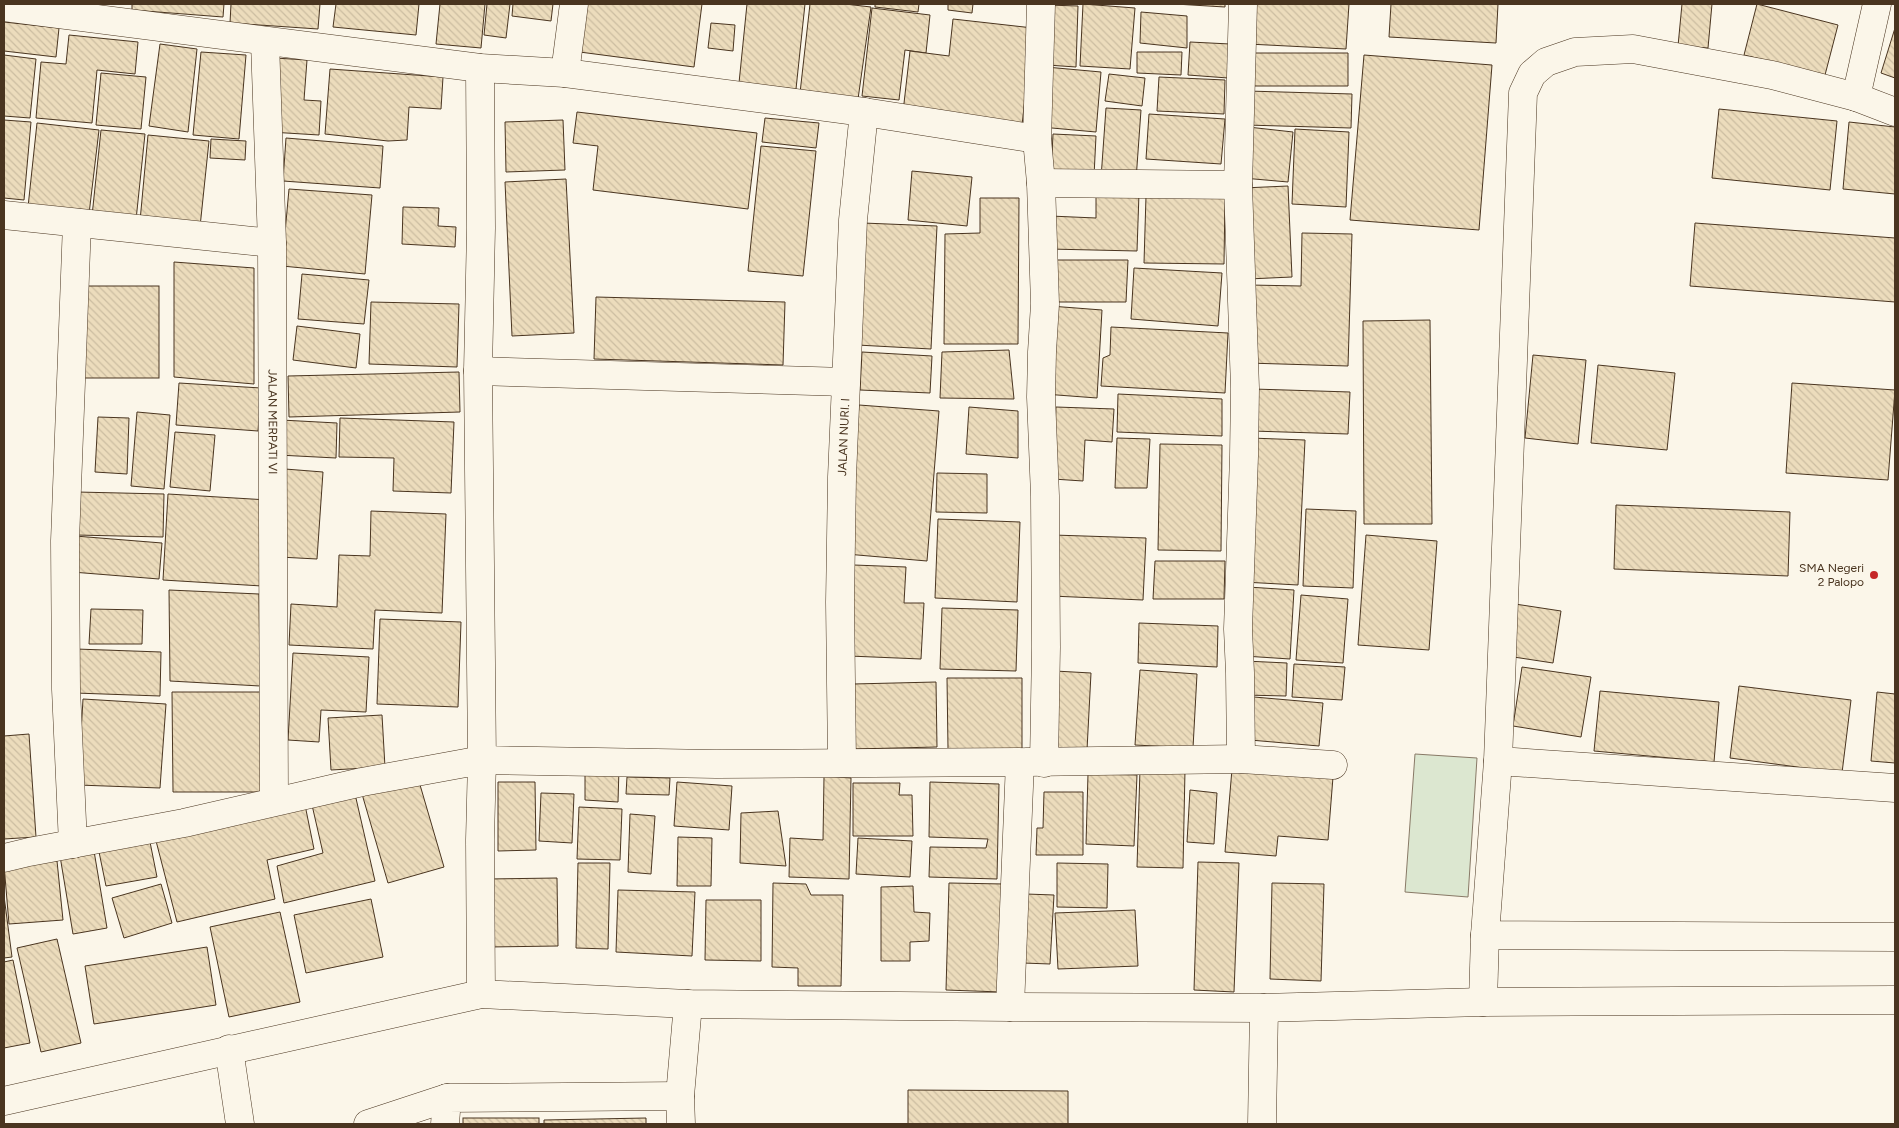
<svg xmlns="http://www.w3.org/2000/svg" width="1899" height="1128" viewBox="0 0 1899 1128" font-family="Figtree,sans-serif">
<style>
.garden{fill:#dce7d0;stroke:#887966}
.building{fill:url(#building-back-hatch);stroke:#4a3520}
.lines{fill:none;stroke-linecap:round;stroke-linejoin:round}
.minor-casing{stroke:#4a3520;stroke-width:29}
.minor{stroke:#fbf6e9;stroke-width:28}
.poi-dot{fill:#c62828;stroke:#fbf6e9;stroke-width:2}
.labels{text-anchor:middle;stroke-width:4;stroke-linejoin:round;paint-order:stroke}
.street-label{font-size:12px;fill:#4a3520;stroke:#fbf6e9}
.poi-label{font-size:12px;fill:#4a3520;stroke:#fbf6e9;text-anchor:end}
</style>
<defs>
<pattern id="building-back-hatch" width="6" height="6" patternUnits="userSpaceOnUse" patternTransform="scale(1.25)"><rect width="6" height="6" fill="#ecdcbc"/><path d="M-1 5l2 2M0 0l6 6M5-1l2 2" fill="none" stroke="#ccbda1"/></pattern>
</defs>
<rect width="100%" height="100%" fill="#fbf6e9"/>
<!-- garden -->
<polygon class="garden" points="1415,754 1477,758 1468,897 1405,892"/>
<!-- building -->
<g class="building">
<polygon points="132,4 224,4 223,17 132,10"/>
<polygon points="231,4 320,4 318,29 230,23"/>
<polygon points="336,4 419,4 416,35 333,27"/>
<polygon points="440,4 485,4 481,48 436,44"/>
<polygon points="487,4 510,4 506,38 484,35"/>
<polygon points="513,4 553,4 551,21 512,16"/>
<polygon points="579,4 702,4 694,67 572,51"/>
<polygon points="747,4 805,4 796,89 739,83"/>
<polygon points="810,4 845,4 871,7 858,99 800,93"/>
<polygon points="875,4 919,4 918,12 875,7"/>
<polygon points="948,4 973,4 972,13 948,10"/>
<polygon points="1083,4 1135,8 1130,69 1080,66"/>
<polygon points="1175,4 1225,4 1225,7"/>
<polygon points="1250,4 1349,4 1346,49 1248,44"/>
<polygon points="1391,4 1498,4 1496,43 1389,37"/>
<polygon points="1682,4 1712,4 1708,48 1678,46"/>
<polygon points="1757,4 1838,25 1825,75 1744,55"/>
<polygon points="1047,5 1078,6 1076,67 1047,65"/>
<polygon points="872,8 930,15 926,53 905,50 899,100 862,96"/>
<polygon points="1141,12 1187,16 1187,48 1140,43"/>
<polygon points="953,19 1033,28 1022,125 903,112 910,51 949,56"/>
<polygon points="4,22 59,28 56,57 4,51"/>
<polygon points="711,23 735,25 733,51 708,48"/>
<polygon points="1895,28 1895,78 1881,73"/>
<polygon points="69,35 138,42 135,74 97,70 92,123 36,118 41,62 66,64"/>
<polygon points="1190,42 1230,44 1228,78 1188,75"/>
<polygon points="160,44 197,49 188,132 149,126"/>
<polygon points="201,52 246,55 239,139 193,135"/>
<polygon points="1137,52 1182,52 1181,75 1137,73"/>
<polygon points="1246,53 1348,53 1348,86 1245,86"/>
<polygon points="4,55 36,59 30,118 4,116"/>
<polygon points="1364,55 1492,65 1479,230 1350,220"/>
<polygon points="275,58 307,60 304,100 321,101 319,135 270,132"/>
<polygon points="1046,67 1101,72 1096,132 1041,127"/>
<polygon points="330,69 443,77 441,109 409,107 407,140 388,141 325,134"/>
<polygon points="101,73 146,77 141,129 96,125"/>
<polygon points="1109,74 1145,78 1142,106 1105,101"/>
<polygon points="1159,77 1225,80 1224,114 1157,111"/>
<polygon points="1247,91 1352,94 1351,128 1246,125"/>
<polygon points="1106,108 1141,110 1136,180 1101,178"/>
<polygon points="1719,109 1837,121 1830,190 1712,178"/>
<polygon points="577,112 757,133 748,209 593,190 598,146 573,143"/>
<polygon points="1149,114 1225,119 1221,164 1146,159"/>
<polygon points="765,118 819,123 816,148 762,142"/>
<polygon points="4,120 31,122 24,200 4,198"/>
<polygon points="563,120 565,170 506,172 505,122"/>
<polygon points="1849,122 1895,127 1895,194 1843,189"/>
<polygon points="37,123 99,130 89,214 28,207"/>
<polygon points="1248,127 1293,132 1288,182 1243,178"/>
<polygon points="1295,129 1349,132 1346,207 1292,204"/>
<polygon points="101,130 145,134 136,220 92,216"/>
<polygon points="1053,134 1096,136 1094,176 1051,174"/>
<polygon points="148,135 209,141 200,227 140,221"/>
<polygon points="286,138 383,146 380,188 283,181"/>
<polygon points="211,139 246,141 245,160 210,158"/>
<polygon points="761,146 816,151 803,276 748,271"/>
<polygon points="912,171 972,177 967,226 908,220"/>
<polygon points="566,179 574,333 512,336 505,182"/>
<polygon points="1288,186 1292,277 1248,279 1243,188"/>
<polygon points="289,189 372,195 365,274 282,266"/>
<polygon points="1096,192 1139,193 1137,251 1049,249 1050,216 1096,218"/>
<polygon points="1146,196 1225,198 1224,264 1144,263"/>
<polygon points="980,198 1019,198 1018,344 944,344 945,234 980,233"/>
<polygon points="403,207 439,208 438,226 456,227 455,247 402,244"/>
<polygon points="863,223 937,226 931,349 857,345"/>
<polygon points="1695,223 1895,238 1895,302 1690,286"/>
<polygon points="1302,233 1352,234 1348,366 1247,363 1249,285 1301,286"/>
<polygon points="1050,260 1128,260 1126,302 1047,302"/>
<polygon points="174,262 254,268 254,384 174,377"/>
<polygon points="1134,268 1222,273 1218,326 1131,319"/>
<polygon points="302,274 369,280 364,324 298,319"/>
<rect x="84" y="286" width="75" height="92"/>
<polygon points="596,297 785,302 783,365 594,359"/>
<polygon points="371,302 459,304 457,367 369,364"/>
<polygon points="1050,306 1102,310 1097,398 1044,394"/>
<polygon points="1430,320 1432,524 1364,524 1363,321"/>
<polygon points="297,326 360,334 356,368 293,360"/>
<polygon points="1111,327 1228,333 1225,393 1101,386 1103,358 1110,355"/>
<polygon points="1009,350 1014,399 940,398 942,352"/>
<polygon points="862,352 932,356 930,393 860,390"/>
<polygon points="1533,355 1586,360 1578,444 1525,438"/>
<polygon points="1598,365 1675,373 1667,450 1591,443"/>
<polygon points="459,372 460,412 289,417 288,376"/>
<polygon points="179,383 261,388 258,431 176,425"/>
<polygon points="1792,383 1895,390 1888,480 1786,473"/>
<polygon points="1253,389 1350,392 1348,434 1252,431"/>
<polygon points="1118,394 1222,399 1222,436 1117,432"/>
<polygon points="859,405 939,411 927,561 846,554"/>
<polygon points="969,407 1018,411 1018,458 966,454"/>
<polygon points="1056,407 1114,409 1112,442 1085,440 1083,481 1053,479"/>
<polygon points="137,412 170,415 164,489 131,486"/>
<polygon points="98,417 129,418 127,474 95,472"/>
<polygon points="340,418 454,422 451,493 393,491 394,458 339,457"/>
<polygon points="281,420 337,423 336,458 278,455"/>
<polygon points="175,432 215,435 210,491 170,487"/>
<polygon points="1117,438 1150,439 1147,488 1115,488"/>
<polygon points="1250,438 1305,440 1298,585 1243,582"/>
<polygon points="1160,444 1222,445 1221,551 1158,550"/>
<polygon points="285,469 323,472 317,559 279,557"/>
<polygon points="937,473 987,474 987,513 936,512"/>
<polygon points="77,492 164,494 163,537 76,535"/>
<polygon points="168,494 268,500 262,586 163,580"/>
<polygon points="1616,505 1790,512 1788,576 1614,569"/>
<polygon points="1306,509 1356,511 1353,588 1303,586"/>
<polygon points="371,511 446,514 442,613 375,610 373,649 289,645 291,604 337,607 339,555 370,556"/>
<polygon points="938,519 1020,522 1017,602 935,598"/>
<polygon points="1053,535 1146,538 1143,600 1051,596"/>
<polygon points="1366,535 1437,541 1429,650 1358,645"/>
<polygon points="75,536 162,543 159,579 72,572"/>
<polygon points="1155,561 1225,561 1224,599 1153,599"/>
<polygon points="854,565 906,567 904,603 924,603 921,659 849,656"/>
<polygon points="1248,587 1294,590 1290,659 1244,656"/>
<polygon points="169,590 259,594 260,686 170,681"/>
<polygon points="1301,595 1348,599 1343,663 1296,660"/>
<polygon points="1515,604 1561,611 1553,663 1507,656"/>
<polygon points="942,608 1018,610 1016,671 940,669"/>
<polygon points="91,609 143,610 142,644 89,644"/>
<polygon points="380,619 461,622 458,707 377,704"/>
<polygon points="1139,623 1218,626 1217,667 1138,663"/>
<polygon points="76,649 161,652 160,696 75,693"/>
<polygon points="293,653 369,657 366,712 321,710 319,742 288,740"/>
<polygon points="1245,661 1287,663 1286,696 1244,695"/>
<polygon points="1294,664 1345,667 1342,700 1292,697"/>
<polygon points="1522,667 1591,677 1581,737 1513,726"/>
<polygon points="1140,670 1197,674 1193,748 1135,745"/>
<polygon points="1055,671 1091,673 1087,750 1051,749"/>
<polygon points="947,678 1022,678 1022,750 948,749"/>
<polygon points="936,682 937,747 855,749 853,684"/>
<polygon points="1739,686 1851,700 1842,773 1730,758"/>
<polygon points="1600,691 1719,702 1714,762 1594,751"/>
<polygon points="172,692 263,692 263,792 173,792"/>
<polygon points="1877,692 1895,694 1895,763 1871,761"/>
<polygon points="1254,697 1323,703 1319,746 1250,740"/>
<polygon points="83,699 166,704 160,788 78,785"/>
<polygon points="382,715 385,767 331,770 328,718"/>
<polygon points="29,734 36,837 4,839 4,736"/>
<polygon points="585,767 619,768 618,802 585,800"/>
<polygon points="1140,769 1185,770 1183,868 1137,867"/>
<polygon points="1232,769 1333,777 1328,840 1278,836 1276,856 1225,852"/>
<polygon points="1088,774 1137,775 1134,846 1086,844"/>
<polygon points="824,776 851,778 849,879 789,877 790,838 823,840"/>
<polygon points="627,777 670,778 669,795 626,794"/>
<polygon points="418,778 444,867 388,883 362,794"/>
<polygon points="498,782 535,782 536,850 498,851"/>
<polygon points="677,782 732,786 729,830 674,826"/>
<polygon points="930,782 999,784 997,879 929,877 930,847 986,848 988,839 929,837"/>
<polygon points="853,783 900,783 899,795 912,795 913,836 853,836"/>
<polygon points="1190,790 1217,793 1214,844 1187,842"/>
<polygon points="1044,792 1083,792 1083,855 1036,855 1037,828 1043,828"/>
<polygon points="541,793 574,794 572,843 539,841"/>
<polygon points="355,794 375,881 284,903 277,866 323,853 312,805"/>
<polygon points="305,805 314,849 267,860 275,899 177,922 155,837"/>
<polygon points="579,807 622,809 620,860 577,859"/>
<polygon points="778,811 786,866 740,863 741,813"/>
<polygon points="630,814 655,816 651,874 628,872"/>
<polygon points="149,837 157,877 106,886 98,847"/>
<polygon points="678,837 712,838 711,886 677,886"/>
<polygon points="858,838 912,841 910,877 856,874"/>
<polygon points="94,851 107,928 73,934 60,856"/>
<polygon points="57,861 63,920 9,924 4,865"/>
<polygon points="1198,862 1239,863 1234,992 1194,990"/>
<polygon points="578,863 610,863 608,949 576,948"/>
<polygon points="1057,863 1108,864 1107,908 1057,907"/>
<polygon points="557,878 558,946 489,947 488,879"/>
<polygon points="773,883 806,884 811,895 843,895 841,986 798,986 798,968 772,967"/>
<polygon points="949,883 1004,884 1001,992 946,990"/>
<polygon points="1272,883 1324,884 1321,981 1270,979"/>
<polygon points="161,884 172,923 124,938 112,898"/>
<polygon points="913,886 914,912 930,913 929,941 910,942 910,961 881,961 881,887"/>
<polygon points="618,890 695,892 692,956 616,952"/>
<polygon points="1026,894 1054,895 1050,964 1023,963"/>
<polygon points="4,896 12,957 4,958"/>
<polygon points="371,899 383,957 306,973 294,915"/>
<polygon points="706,900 761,900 761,961 705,960"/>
<polygon points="1135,910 1138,966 1058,969 1055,913"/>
<polygon points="280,912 300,1002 229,1017 210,927"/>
<polygon points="57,939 81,1043 41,1052 17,948"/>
<polygon points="207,947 216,1005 94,1024 85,966"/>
<polygon points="13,960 30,1043 4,1048 4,962"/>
<polygon points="908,1090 1068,1091 1068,1124 908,1124"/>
<rect x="463" y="1118" width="76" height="6"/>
<polygon points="646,1118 646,1124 544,1124 544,1120"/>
</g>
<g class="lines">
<!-- minor casing -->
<g class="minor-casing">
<g id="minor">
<polyline points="1041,4 1037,139 1041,183 1045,304 1042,352 1041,397 1045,496 1046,647 1044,763"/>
<polyline points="4,7 480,68 565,73 864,112 1037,139"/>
<path id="s1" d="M 265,42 L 272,243 L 274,801"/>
<polyline points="480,68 481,228 478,371 482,760 716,764 1020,762 1010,1007"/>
<polyline points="565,73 574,4"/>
<polyline points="1856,97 1877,4"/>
<polyline points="1895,112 1856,97 1772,75 1633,49 1575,52 1546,62 1532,74 1523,93 1498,761 1485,935 1895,937"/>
<polyline points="1041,183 1238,185"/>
<polyline points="4,215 272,243"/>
<polyline points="478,371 846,382"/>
<polyline points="1241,759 1240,673 1238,629 1244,456 1245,388 1238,185 1243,4"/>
<polyline points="1498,761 1895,788"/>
<polyline points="1026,762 1241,759 1333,765"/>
<path id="s2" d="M 842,763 L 840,602 L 842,477 L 853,220 L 864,112"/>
<polyline points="73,844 66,689 65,541 77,223"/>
<polyline points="4,858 29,852 184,823 362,782 482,760 480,840 481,994"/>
<polyline points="1483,1002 1485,935"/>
<polyline points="229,1049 240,1124"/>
<polyline points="4,1101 481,994 688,1004 1010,1007 1264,1008 1483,1002 1895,1000"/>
<polyline points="368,1124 447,1098"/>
<polyline points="445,1124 447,1098 680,1096"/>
<polyline points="681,1124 680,1096 688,1004"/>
<polyline points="1262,1124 1264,1008"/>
</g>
</g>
<!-- minor -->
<use href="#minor" class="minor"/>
</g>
<!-- markers -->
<circle class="poi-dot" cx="1874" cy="575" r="5"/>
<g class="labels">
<!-- street labels -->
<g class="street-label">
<text dy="4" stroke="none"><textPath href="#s1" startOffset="380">JALAN MERPATI VI</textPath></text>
<text dy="4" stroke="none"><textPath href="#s2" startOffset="326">JALAN NURI. I</textPath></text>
</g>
<!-- poi labels -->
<g class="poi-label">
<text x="1864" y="572">SMA Negeri<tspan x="1864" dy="14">2 Palopo</tspan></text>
</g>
</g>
<!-- border -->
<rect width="1899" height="1128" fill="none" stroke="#4a3520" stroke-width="10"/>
</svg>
